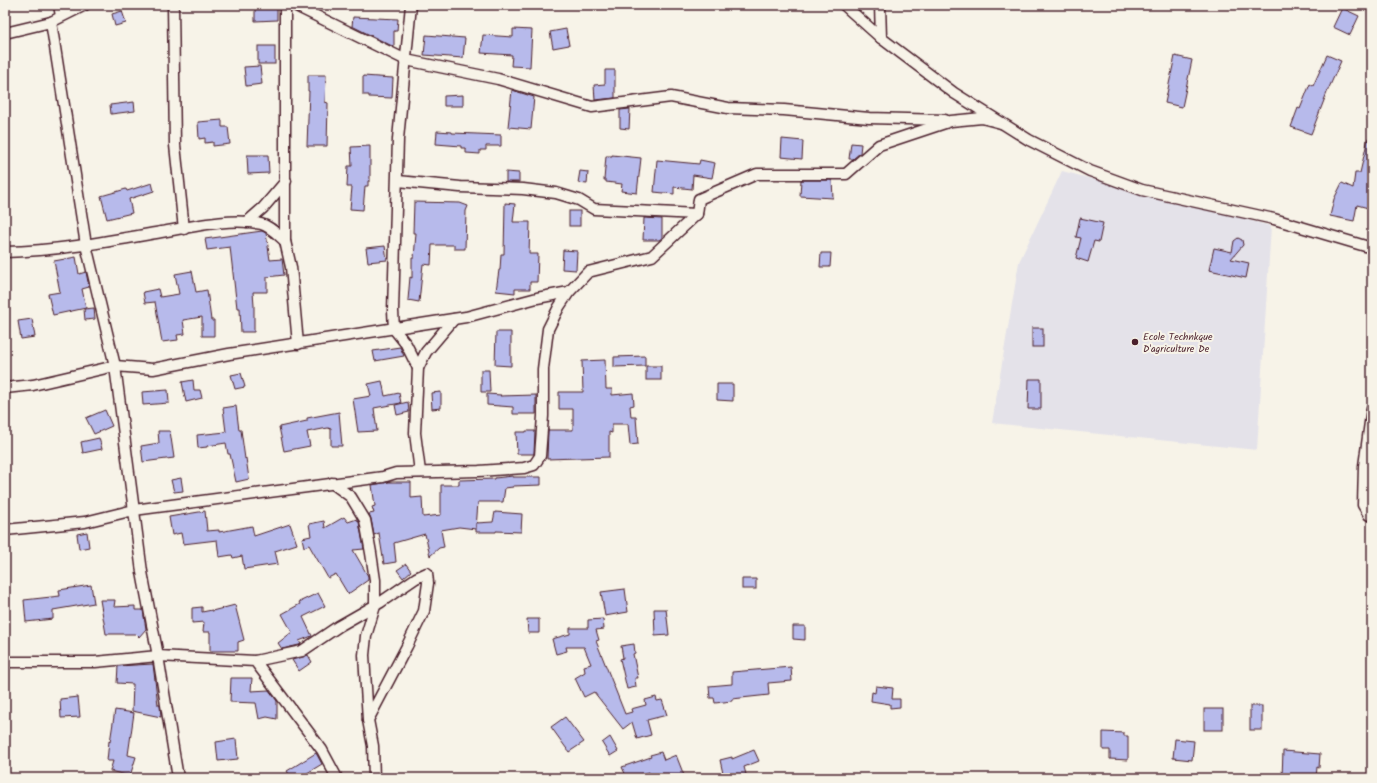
<svg xmlns="http://www.w3.org/2000/svg" width="1377" height="783" viewBox="0 0 1377 783" font-family="Kalam,sans-serif">
<style>
.built{fill:#e4e2e9}
.building{fill:#b7baeb;stroke:#4a1f2b}
.lines{fill:none;stroke-linecap:round;stroke-linejoin:round}
.minor-casing{stroke:#4a1f2b;stroke-width:13}
.minor{stroke:#f7f3e8;stroke-width:10}
.poi-dot{fill:#4a1f2b;stroke:#f7f3e8;stroke-width:1.5}
.labels{text-anchor:middle;stroke-width:4;stroke-linejoin:round;paint-order:stroke}
.poi-label{font-size:10px;fill:#4a1f2b;stroke:#f7f3e8;text-anchor:start}
</style>
<rect width="100%" height="100%" fill="#f7f3e8"/>
<filter id="ink" filterUnits="userSpaceOnUse"><feTurbulence type="fractalNoise" baseFrequency=".025" numOctaves="2"/><feDisplacementMap in="SourceGraphic" scale="8" xChannelSelector="R" yChannelSelector="G"/><feConvolveMatrix kernelMatrix="1 2 1 2 8 2 1 2 1" color-interpolation-filters="sRGB"/></filter>
<g filter="url(#ink)">
<!-- built -->
<polygon class="built" points="1062,171 1271,226 1257,450 992,423 1019,262"/>
<!-- building -->
<g class="building">
<polygon points="255,5 277,5 277,20 255,21"/>
<polygon points="1342,8 1359,16 1350,35 1333,27"/>
<polygon points="122,11 126,23 115,26 112,14"/>
<polygon points="353,17 398,19 397,31 394,31 394,47 352,26"/>
<polygon points="513,29 532,30 530,67 511,66 512,55 481,53 483,35 513,37"/>
<polygon points="566,29 569,45 553,48 550,32"/>
<polygon points="426,35 465,38 463,58 424,55"/>
<rect x="258" y="46" width="17" height="18"/>
<polygon points="1327,55 1341,61 1328,90 1311,134 1291,127 1298,108 1300,109 1310,84 1313,86"/>
<polygon points="1175,56 1192,60 1182,107 1165,103"/>
<polygon points="260,66 262,84 246,86 244,67"/>
<polygon points="605,70 615,70 615,98 595,100 594,85 605,84"/>
<polygon points="308,75 326,75 325,102 328,103 327,146 307,146 309,91 308,91"/>
<polygon points="363,76 393,78 392,98 369,97 369,95 363,95"/>
<polygon points="512,90 534,97 531,129 508,127"/>
<polygon points="463,95 463,106 444,106 444,96"/>
<polygon points="134,102 135,111 111,114 110,105"/>
<polygon points="630,109 629,129 620,128 620,110"/>
<polygon points="222,120 222,127 228,127 230,144 213,146 213,142 205,143 205,138 199,139 198,122"/>
<polygon points="437,131 452,132 452,133 501,135 501,146 486,146 486,150 480,150 480,154 466,153 466,148 461,148 461,146 436,144"/>
<polygon points="1368,138 1372,138 1372,209 1357,205 1354,221 1330,216 1334,199 1342,183 1353,188 1355,173 1360,173"/>
<polygon points="782,139 803,141 802,159 781,157"/>
<polygon points="851,143 861,144 860,153 853,159 849,159"/>
<polygon points="370,146 370,181 368,181 368,186 365,186 363,210 350,209 352,187 347,187 348,166 352,166 351,147"/>
<polygon points="247,155 268,155 269,173 248,174"/>
<polygon points="612,155 641,158 637,193 621,191 622,184 606,182 606,180 604,180 606,156 612,156"/>
<polygon points="657,160 699,164 700,160 715,163 712,178 693,175 692,189 674,187 674,194 654,192"/>
<polygon points="580,171 588,172 587,184 578,183"/>
<polygon points="506,172 519,173 519,182 506,182"/>
<polygon points="801,180 832,180 833,198 800,196"/>
<polygon points="152,183 154,191 129,199 132,213 107,219 101,196 126,189 127,191"/>
<polygon points="414,202 460,203 468,206 466,211 465,249 454,249 454,245 432,245 431,265 423,264 419,302 408,300 410,277 412,278 412,258 414,258 416,233 413,233"/>
<polygon points="505,203 515,204 513,222 530,222 529,254 538,254 537,282 530,282 530,289 515,289 515,293 496,291 499,270 500,270 501,254 504,254"/>
<rect x="569" y="211" width="11" height="15"/>
<polygon points="644,218 662,219 662,238 659,240 643,240"/>
<polygon points="1080,218 1103,223 1099,242 1094,241 1088,262 1076,258 1081,238 1076,237"/>
<polygon points="262,231 266,233 270,260 282,259 284,275 267,277 267,292 253,292 254,306 254,332 241,332 240,308 237,308 230,247 207,250 205,239"/>
<polygon points="1238,238 1242,240 1243,245 1231,259 1249,263 1246,278 1209,270 1214,248 1232,252 1234,241"/>
<polygon points="385,246 387,260 368,262 366,248"/>
<polygon points="563,250 577,251 576,270 562,269"/>
<polygon points="821,253 831,253 830,267 820,267"/>
<polygon points="76,257 79,274 86,272 89,287 82,289 86,308 53,315 48,294 60,292 54,261"/>
<polygon points="192,271 196,292 207,290 211,320 214,320 214,336 202,336 202,317 183,320 185,334 177,335 178,340 162,342 155,302 145,303 143,292 158,289 160,297 179,294 175,274"/>
<polygon points="94,308 95,319 85,320 84,309"/>
<polygon points="32,319 35,337 21,339 18,321"/>
<rect x="1032" y="328" width="11" height="19"/>
<polygon points="496,332 511,332 511,366 495,365"/>
<polygon points="400,347 404,356 375,361 373,351"/>
<polygon points="645,356 645,366 614,367 614,357"/>
<polygon points="605,360 606,389 612,389 612,395 633,393 634,405 630,406 631,417 636,417 638,444 630,445 628,424 612,424 612,433 609,432 609,457 547,459 548,430 573,430 573,409 559,409 559,392 583,392 582,361"/>
<rect x="646" y="366" width="15" height="14"/>
<polygon points="481,370 489,370 490,392 481,392"/>
<polygon points="241,373 245,387 235,389 231,375"/>
<polygon points="1029,379 1041,379 1041,409 1028,409"/>
<polygon points="193,380 194,390 200,390 202,398 186,402 182,382"/>
<polygon points="382,381 385,396 399,393 401,403 374,408 377,431 358,432 353,399 371,396 368,384"/>
<polygon points="717,384 733,384 733,401 717,400"/>
<polygon points="168,390 169,403 143,405 142,392"/>
<polygon points="441,392 441,408 432,409 431,393"/>
<polygon points="487,394 501,395 500,396 536,395 536,414 513,414 513,407 487,405"/>
<polygon points="408,402 409,412 397,415 395,405"/>
<polygon points="236,406 239,430 241,430 245,459 246,458 249,479 236,482 230,454 228,454 226,443 207,446 207,447 198,448 197,435 226,432 223,408"/>
<polygon points="105,410 112,426 94,434 86,418"/>
<polygon points="339,412 342,446 331,446 331,429 328,428 307,432 310,446 284,451 279,427 307,421 307,418"/>
<polygon points="158,431 170,431 174,458 143,462 141,446 159,443"/>
<polygon points="526,431 535,431 534,454 517,454 516,432 526,432"/>
<polygon points="99,438 102,449 83,453 81,442"/>
<polygon points="513,476 513,477 541,477 541,485 513,486 513,487 505,488 503,502 478,502 476,529 459,527 441,530 444,547 439,548 430,556 425,534 394,543 396,562 384,564 379,533 374,535 371,519 369,514 374,513 372,507 375,506 372,485 389,482 411,482 411,498 422,497 423,517 441,515 441,485 459,485 459,480 495,479 495,478"/>
<polygon points="181,478 183,491 174,492 171,480"/>
<polygon points="205,511 207,531 219,530 219,532 252,526 254,536 290,524 297,544 275,551 278,564 244,569 242,556 233,558 232,555 219,557 217,540 183,544 181,533 172,535 169,517"/>
<polygon points="495,512 522,514 521,532 496,531 496,532 476,532 476,523 493,522"/>
<polygon points="344,517 348,522 357,519 359,522 364,549 353,550 368,576 368,580 348,594 336,574 328,578 309,545 304,547 302,538 311,536 309,524 324,521 325,528"/>
<polygon points="87,532 89,547 79,549 77,534"/>
<polygon points="406,564 411,571 403,578 397,570"/>
<rect x="742" y="579" width="14" height="10"/>
<polygon points="91,585 94,603 53,610 53,619 26,622 24,600 60,596 59,590"/>
<polygon points="625,589 628,612 605,616 601,592"/>
<polygon points="318,593 325,606 303,617 312,636 299,641 301,644 299,645 282,649 278,643 292,632 282,614 300,604 299,602"/>
<polygon points="100,600 115,600 114,607 135,606 135,610 143,610 146,629 139,637 136,634 106,634"/>
<polygon points="235,605 244,640 238,642 238,651 210,651 210,632 203,632 204,622 192,623 192,608 202,607 202,612 212,610 212,611"/>
<polygon points="654,609 666,609 669,635 655,636"/>
<polygon points="527,619 539,619 539,633 528,633"/>
<polygon points="603,619 604,629 596,630 599,640 596,641 625,714 632,712 631,709 646,705 645,700 656,697 657,701 662,700 667,715 647,720 651,735 637,739 632,722 623,729 594,692 584,697 575,678 585,672 584,666 591,664 584,647 566,647 567,651 556,654 552,639 570,634 570,628 588,628 588,620"/>
<polygon points="793,626 805,626 805,640 793,639"/>
<polygon points="634,644 635,653 633,654 638,678 635,678 636,687 627,689 620,659 623,658 621,646"/>
<polygon points="308,655 312,662 299,671 292,660 303,657"/>
<polygon points="153,664 158,705 160,705 161,717 132,711 133,684 117,683 118,666"/>
<polygon points="791,667 792,681 768,683 769,695 732,699 732,701 715,703 714,698 710,698 709,686 732,684 732,672"/>
<polygon points="231,678 252,678 251,691 269,690 277,701 277,719 267,717 259,719 256,703 230,702"/>
<polygon points="876,686 893,688 892,699 900,699 900,707 890,708 890,704 871,701 872,692 875,693"/>
<polygon points="78,697 80,717 61,718 60,699"/>
<rect x="1250" y="706" width="12" height="24"/>
<rect x="1204" y="709" width="19" height="21"/>
<polygon points="115,710 134,713 128,755 136,757 130,776 110,771 113,761 107,761 109,741 110,742"/>
<polygon points="565,717 584,742 569,752 551,727"/>
<polygon points="1103,732 1124,733 1124,736 1128,736 1128,760 1110,759 1110,750 1103,750"/>
<polygon points="610,737 618,751 610,756 602,743"/>
<polygon points="236,739 238,759 218,761 216,742"/>
<polygon points="1175,739 1194,741 1192,760 1173,758"/>
<polygon points="754,750 759,761 744,767 747,778 724,778 720,760 732,757 732,759"/>
<polygon points="1283,751 1320,754 1319,768 1317,767 1316,778 1282,778"/>
<polygon points="661,752 664,760 676,755 685,778 651,778 649,772 632,778 627,778 622,767 651,757 650,755"/>
<polygon points="316,753 322,764 299,778 291,778 287,771"/>
</g>
<g class="lines">
<!-- minor casing -->
<g class="minor-casing">
<g id="minor">
<polyline points="59,5 61,16"/>
<polyline points="173,5 175,145 184,229"/>
<polyline points="285,5 285,241 291,267 298,344"/>
<polyline points="294,5 406,60 498,79 592,107 671,97 728,108 784,110 869,118 945,120"/>
<polyline points="411,5 398,139 393,311 394,329 406,344 418,368"/>
<polyline points="844,5 881,38 954,93 1029,140 1090,171 1142,190 1274,219 1372,248"/>
<polyline points="880,5 881,38"/>
<polyline points="51,22 86,245 115,366 142,572 158,656 255,661 322,750 337,778"/>
<polyline points="5,33 51,22 85,5"/>
<polyline points="398,181 460,187 523,189 556,193 579,200 594,209 697,214"/>
<polyline points="247,222 263,208 286,181"/>
<path d="M 5,252 C 58,251 110,241 161,232 C 191,227 231,217 261,224 C 270,226 278,235 285,241"/>
<polyline points="5,388 33,385 115,366 153,369 229,354 466,317 537,298 569,292"/>
<polyline points="1372,408 1364,466 1363,505 1369,515 1372,515"/>
<polyline points="420,472 415,433 418,368 426,352 454,319"/>
<polyline points="332,483 351,497 365,520 371,553 375,580 375,606 366,636 364,655 368,720"/>
<polyline points="5,530 85,522 134,510 383,477 396,473 479,471 524,468 534,465 540,456 543,416 543,369 548,329 559,307 569,292 588,272 652,256 697,214 699,199 757,174 846,174 879,145 951,121 982,118 1001,123"/>
<polyline points="255,661 302,651 339,626 381,602 416,578 427,573 428,583 424,611 407,646 368,720 373,746 374,778"/>
<polyline points="5,662 95,662 158,656 178,778"/>
</g>
</g>
<!-- minor -->
<use href="#minor" class="minor"/>
</g>
</g>
<!-- markers -->
<circle class="poi-dot" cx="1135" cy="342" r="4"/>
<g class="labels">
<!-- poi labels -->
<g class="poi-label">
<text x="1143" y="340">Ecole Technkque<tspan x="1143" dy="12">D'agriculture De</tspan></text>
</g>
</g>
<!-- margin -->
<rect width="1377" height="783" fill="none" stroke="#f7f3e8" stroke-width="20"/>
<rect x="10" y="10" width="1357" height="763" fill="none" stroke="#4a1f2b" stroke-width="1.5" filter="url(#ink)"/>
</svg>
